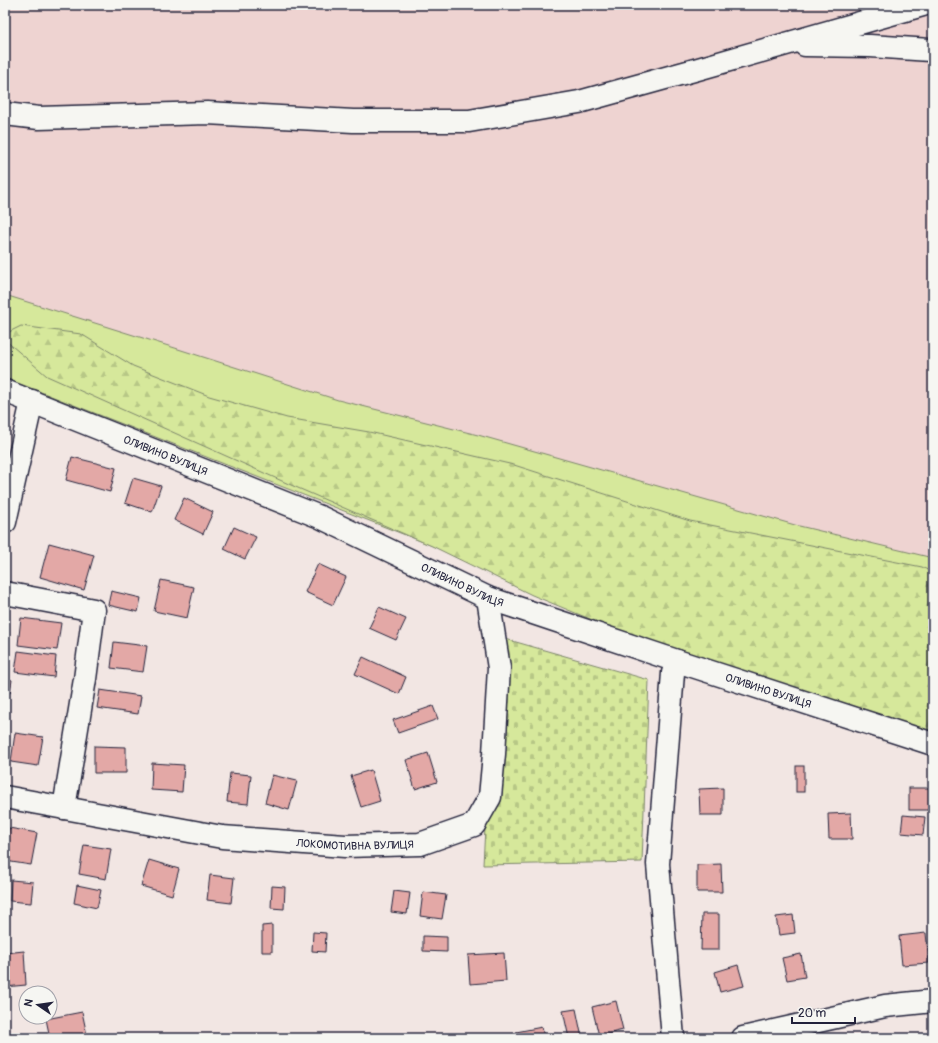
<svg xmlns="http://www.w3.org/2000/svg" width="938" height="1043" viewBox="0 0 938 1043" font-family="Pangolin,sans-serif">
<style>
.built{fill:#eed3d1}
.grass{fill:#d6e89b;stroke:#7c856b}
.forest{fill:url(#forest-firs);stroke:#7c856b}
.cemetery{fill:url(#cemetery-stones);stroke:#7c856b}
.building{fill:#e3a8a6;stroke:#22223b}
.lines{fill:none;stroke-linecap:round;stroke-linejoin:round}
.minor-casing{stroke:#22223b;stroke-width:25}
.minor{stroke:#f6f6f2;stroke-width:22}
.labels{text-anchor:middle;stroke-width:4;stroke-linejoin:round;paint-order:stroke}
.street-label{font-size:11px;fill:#22223b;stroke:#f6f6f2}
</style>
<defs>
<pattern id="forest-firs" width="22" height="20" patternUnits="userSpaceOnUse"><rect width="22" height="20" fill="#d6e89b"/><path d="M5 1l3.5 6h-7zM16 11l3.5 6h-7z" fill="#b7c786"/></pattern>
<pattern id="cemetery-stones" width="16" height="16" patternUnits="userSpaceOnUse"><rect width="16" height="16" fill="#d6e89b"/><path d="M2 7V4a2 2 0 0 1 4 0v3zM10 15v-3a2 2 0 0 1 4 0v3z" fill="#b7c786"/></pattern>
</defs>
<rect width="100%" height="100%" fill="#f2e6e3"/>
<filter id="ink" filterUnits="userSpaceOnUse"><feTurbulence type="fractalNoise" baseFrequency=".025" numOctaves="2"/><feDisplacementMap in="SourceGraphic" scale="8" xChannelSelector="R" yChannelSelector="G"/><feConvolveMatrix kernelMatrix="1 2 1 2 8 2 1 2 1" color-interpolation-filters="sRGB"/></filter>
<g filter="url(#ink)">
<!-- built -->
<polygon class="built" points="5,5 933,5 933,566 5,311"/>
<!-- grass -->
<polygon class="grass" points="5,295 175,348 338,400 478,435 795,525 933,558 933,731 723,665 413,538 5,378"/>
<!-- forest -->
<polygon class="forest" points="21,326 81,334 133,366 209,396 287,418 369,432 514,465 690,521 922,567 933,573 933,735 607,626 532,595 432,546 291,485 47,376 5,340 5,334"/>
<!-- cemetery -->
<polygon class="cemetery" points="502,638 649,680 642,862 483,865 490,735"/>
<!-- building -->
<g class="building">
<polygon points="72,457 116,468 110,492 66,480"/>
<polygon points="133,478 161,486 152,512 125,503"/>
<polygon points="184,498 213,512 203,534 174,520"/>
<polygon points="234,527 256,537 245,559 224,549"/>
<polygon points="49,543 94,555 84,590 40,577"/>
<polygon points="318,564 346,577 333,605 305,592"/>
<polygon points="161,580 194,587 187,618 154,611"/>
<polygon points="111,591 141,598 138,612 108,605"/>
<polygon points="379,607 406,619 396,640 369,628"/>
<polygon points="21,618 61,623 57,650 18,645"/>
<polygon points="114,642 147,646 143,672 111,668"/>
<polygon points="18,651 56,656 54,677 15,672"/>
<polygon points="363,657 406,677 399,694 355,674"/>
<polygon points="5,678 12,680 10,693 5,692"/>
<polygon points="100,690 141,696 138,714 97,708"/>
<polygon points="433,706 438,719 398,733 393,720"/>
<polygon points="15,733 43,737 38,766 11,762"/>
<polygon points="94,746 126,747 126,773 94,773"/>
<polygon points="428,753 437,782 415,789 406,760"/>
<polygon points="152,763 184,765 182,792 151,790"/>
<rect x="796" y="766" width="8" height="26"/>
<polygon points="371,770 380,801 361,807 351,776"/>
<polygon points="230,773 251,775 248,804 227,802"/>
<polygon points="272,775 297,781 289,810 265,803"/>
<polygon points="723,788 723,815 700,815 699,789"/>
<rect x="909" y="788" width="24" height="22"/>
<polygon points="851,813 852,839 829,839 828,814"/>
<polygon points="903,815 925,817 923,835 901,833"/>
<polygon points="9,828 37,833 31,865 5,861 5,851"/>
<polygon points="84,845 111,849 106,879 79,874"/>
<polygon points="149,860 179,869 172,895 141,886"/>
<polygon points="721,864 722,892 697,892 697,865"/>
<polygon points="210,875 234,878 231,903 207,900"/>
<polygon points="11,880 33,882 31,903 10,901"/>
<polygon points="77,885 101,890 97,908 74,903"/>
<polygon points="272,886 285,887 284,909 271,908"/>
<polygon points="394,891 410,893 407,914 391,912"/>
<polygon points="423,892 446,895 442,919 420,916"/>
<polygon points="702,914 719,914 719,950 701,950"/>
<polygon points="793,915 795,933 779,935 776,917"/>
<polygon points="272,925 272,952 262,952 262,926"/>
<polygon points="313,932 326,933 325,952 312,951"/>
<polygon points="926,933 929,963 902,965 899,936"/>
<polygon points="423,936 447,937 447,952 423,951"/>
<polygon points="24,951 26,985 5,987 5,953"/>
<polygon points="504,953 506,981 470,984 468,955"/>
<polygon points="801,954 805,977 787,980 782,958"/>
<polygon points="738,965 744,986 720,992 715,972"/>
<polygon points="616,1001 623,1030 599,1036 592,1007"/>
<polygon points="576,1009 582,1038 569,1038 563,1011"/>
<polygon points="82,1012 87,1035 71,1038 50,1038 46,1019"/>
<polygon points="542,1027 544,1038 517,1038 516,1032"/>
</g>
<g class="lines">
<!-- minor casing -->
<g class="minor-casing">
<g id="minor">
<polyline points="805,45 870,46 930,50 933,51"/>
<polyline points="5,114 39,118 207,113 353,121 469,121 579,102 698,69 923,5"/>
<path id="s1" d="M 5,391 L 320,517 L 488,598 L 677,661 L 933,744"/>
<polyline points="5,522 32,401"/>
<polyline points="5,593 94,610 85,679 64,808"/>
<path id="s2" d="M 5,797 L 222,837 L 345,846 L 420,844 L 474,825 L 490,797 L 494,754 L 499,668 L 488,598"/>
<polyline points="673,1038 658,864 673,673 677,661"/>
<polyline points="743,1038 885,1006 933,1001"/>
</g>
</g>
<!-- minor -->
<use href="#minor" class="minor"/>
</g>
</g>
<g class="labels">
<!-- street labels -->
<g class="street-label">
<text dy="4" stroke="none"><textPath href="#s1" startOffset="173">ОЛИВИНО ВУЛИЦЯ</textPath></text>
<text dy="4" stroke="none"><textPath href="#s1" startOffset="497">ОЛИВИНО ВУЛИЦЯ</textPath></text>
<text dy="4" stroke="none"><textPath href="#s1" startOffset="821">ОЛИВИНО ВУЛИЦЯ</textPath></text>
<text dy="4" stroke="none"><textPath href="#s2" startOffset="354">ЛОКОМОТИВНА ВУЛИЦЯ</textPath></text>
</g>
</g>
<!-- margin -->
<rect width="938" height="1043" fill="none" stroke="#f6f6f2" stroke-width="20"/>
<rect x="10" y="10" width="918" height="1023" fill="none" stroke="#22223b" stroke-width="1.5" filter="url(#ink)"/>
<!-- north arrow -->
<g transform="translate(38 1005) rotate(283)"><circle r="19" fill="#f6f6f2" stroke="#a1a1a9"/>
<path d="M0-3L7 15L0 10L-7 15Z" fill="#22223b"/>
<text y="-6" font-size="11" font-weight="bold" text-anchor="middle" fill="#22223b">N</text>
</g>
<!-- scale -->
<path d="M792 1017v6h63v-6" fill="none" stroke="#22223b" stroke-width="2"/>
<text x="798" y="1017" font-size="12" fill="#22223b" stroke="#f6f6f2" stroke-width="3" paint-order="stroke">20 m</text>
</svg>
